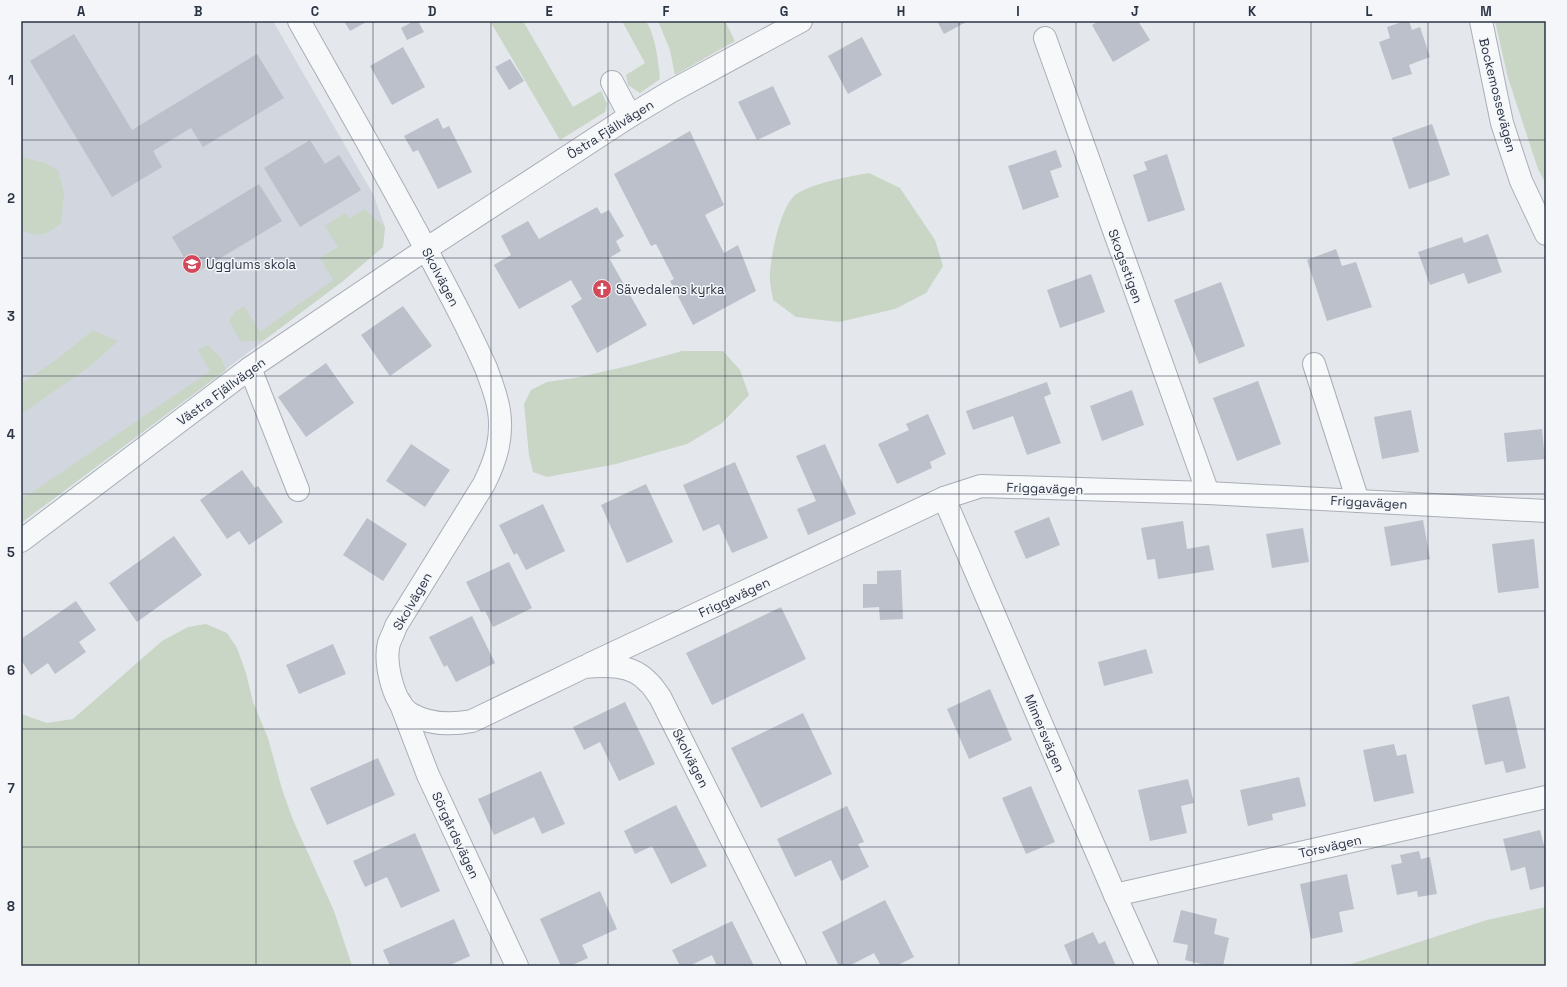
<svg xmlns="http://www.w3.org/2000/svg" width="1567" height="987" viewBox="0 0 1567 987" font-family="'Space Grotesk',sans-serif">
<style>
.built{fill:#d2d6de}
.green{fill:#c9d6c5}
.building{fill:#bbc0ca}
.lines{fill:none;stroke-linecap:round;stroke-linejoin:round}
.minor-casing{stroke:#a9aeb7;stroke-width:24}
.minor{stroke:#f7f8fa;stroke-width:22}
.grid{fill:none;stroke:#2b3445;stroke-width:1;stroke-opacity:0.55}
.labels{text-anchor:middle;stroke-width:3;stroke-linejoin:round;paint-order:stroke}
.street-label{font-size:13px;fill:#2b3445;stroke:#f4f6f9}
.poi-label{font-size:13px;fill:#2b3445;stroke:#f4f6f9;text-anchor:start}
.neatline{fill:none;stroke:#2b3445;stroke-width:1.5}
.grid-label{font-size:13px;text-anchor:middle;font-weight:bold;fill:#2b3445}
</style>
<rect width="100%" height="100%" fill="#e4e7ec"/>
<!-- built -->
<polygon class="built" points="21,21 273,21 373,194 385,227 383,247 343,281 21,523"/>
<!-- green -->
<g class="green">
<polygon points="490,21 523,21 573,107 601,91 607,104 605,112 560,140"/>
<path d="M 622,21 L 646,21 C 656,37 658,61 660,79 L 640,93 L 628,85 L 626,75 L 645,63 Z"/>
<polygon points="658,21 725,21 735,41 675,75 670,50"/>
<polygon points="1495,21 1546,21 1546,184 1538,169 1508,78"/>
<path d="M 21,157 L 45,163 L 58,170 L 64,193 L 61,223 C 44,236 42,238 21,230 Z"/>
<path d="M 869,173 L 900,188 L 935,240 L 943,266 L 926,293 L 895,309 L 839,322 L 796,317 L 773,300 C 772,292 769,282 770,273 C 771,255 781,202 798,193 C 817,182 847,177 869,173 Z"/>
<polygon points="364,209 385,227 383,247 343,281 264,340 241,342 229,321 236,311 244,306 260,332 333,280 320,258 338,247 325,226 345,213 350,219"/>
<polygon points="93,330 118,341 89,367 21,414 21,384 60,357"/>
<polygon points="208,345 221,358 226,370 25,520 21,522 21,500 210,371 198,350"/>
<polygon points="682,351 723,351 740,370 749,395 722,423 687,444 616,464 547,477 533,472 529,455 524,404 531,390 547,382 575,378 628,366"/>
<polygon points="206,624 227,633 237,648 246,673 253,702 268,738 282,789 293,820 334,911 352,966 21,966 21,714 47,723 73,719 162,641 188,627"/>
<polygon points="1546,907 1546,966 1337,966 1351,964 1487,920"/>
</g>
<!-- building -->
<g class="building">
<polygon points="344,21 368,21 350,31"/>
<polygon points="414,21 418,21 424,32 407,40 401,28"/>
<polygon points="937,21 968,21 944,34"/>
<polygon points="1099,21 1138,21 1150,40 1113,62 1092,25"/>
<polygon points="1405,21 1409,21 1412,30 1420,27 1430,57 1409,65 1412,74 1392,80 1379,42 1390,38 1387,27"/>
<polygon points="74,34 132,130 257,54 284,98 203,147 191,128 153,151 162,167 112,197 30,61"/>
<polygon points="862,37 882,75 848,94 828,56"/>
<polygon points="403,47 425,87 392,105 370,66"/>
<polygon points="510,59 524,81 509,90 495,67"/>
<polygon points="773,86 791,124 757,140 738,102"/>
<polygon points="438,118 443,129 449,126 472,172 438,189 418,150 413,152 404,136"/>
<polygon points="1432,124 1450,175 1409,189 1392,138"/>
<polygon points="690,131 724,205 705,215 724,253 738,245 756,291 693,325 670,281 674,279 656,244 651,246 614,174"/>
<polygon points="310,140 325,164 339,155 361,190 300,227 264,168"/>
<polygon points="1056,150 1062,167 1050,171 1059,197 1023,210 1008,166"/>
<polygon points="1167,154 1185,210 1148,222 1133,175 1147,170 1144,162"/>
<polygon points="259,184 282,221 194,274 172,237"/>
<polygon points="597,207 601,214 609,210 624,236 616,241 621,251 609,258 647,325 597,353 571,306 582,299 571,280 519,309 494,265 511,255 501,236 528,221 539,239"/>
<polygon points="1488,234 1502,272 1468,284 1464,273 1430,285 1418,252 1462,237 1464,243"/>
<polygon points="1336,249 1342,266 1356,262 1372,307 1327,321 1307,260"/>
<polygon points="1091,274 1105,312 1060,328 1047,290"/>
<polygon points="1221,282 1245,346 1199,364 1174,300"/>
<polygon points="403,306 432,346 390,376 361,335"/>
<polygon points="326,363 354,403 306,437 278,397"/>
<polygon points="1258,381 1281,444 1237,461 1213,398"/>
<polygon points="1047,382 1051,394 1044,397 1061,443 1027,455 1013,416 973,430 966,411"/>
<polygon points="1132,390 1144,425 1102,441 1090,406"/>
<polygon points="1411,410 1419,452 1382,459 1374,417"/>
<polygon points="928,414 946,454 930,462 932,468 897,484 878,444 909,430 906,424"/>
<polygon points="1542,429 1545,459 1507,462 1504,433"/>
<polygon points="411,444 450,470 425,507 386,481"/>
<polygon points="825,444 856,514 808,535 797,509 816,501 796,456"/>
<polygon points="735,462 768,538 732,553 719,524 703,531 683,485"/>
<polygon points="242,470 255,488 258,486 283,522 249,545 239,531 227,539 200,500"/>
<polygon points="646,484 673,542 627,563 601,505"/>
<polygon points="543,504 565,551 526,570 517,553 514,555 499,525"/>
<polygon points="1049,517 1060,545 1026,559 1014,531"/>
<polygon points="367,518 407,544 383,581 343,555"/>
<polygon points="1423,520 1430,559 1391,566 1384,527"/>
<polygon points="1183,521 1187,549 1209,545 1214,570 1158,579 1155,559 1147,560 1141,528"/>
<polygon points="1303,528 1309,562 1272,568 1266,534"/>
<polygon points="174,536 202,575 137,622 109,583"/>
<polygon points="1534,539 1539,588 1498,593 1492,544"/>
<polygon points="509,562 532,608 493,627 485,611 481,612 466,582"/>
<polygon points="901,570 903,619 880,620 879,607 863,608 863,584 877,584 877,571"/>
<polygon points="76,601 96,630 79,642 86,652 55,674 48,663 31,675 21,660 21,639"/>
<polygon points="781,607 806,659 712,705 686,653"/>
<polygon points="472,616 495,663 456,682 447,665 444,667 429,637"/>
<polygon points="333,644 346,674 299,694 286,665"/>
<polygon points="1146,649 1153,673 1104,686 1098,662"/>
<polygon points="990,689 1012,740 969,759 947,709"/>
<polygon points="1509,696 1526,768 1506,773 1503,761 1485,765 1472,705"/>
<polygon points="625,702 655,764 619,781 600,742 584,750 573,727"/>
<polygon points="803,713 832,774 761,808 731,748"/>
<polygon points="1394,744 1397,756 1406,754 1414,793 1374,802 1363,750"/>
<polygon points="378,758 395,795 327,825 310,788"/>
<polygon points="541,771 565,824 542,834 534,817 494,835 478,799"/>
<polygon points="1299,777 1306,806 1272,814 1273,820 1248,826 1240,790"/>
<polygon points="1188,779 1194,803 1181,806 1187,833 1150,841 1138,790"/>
<polygon points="1031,786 1055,842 1026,854 1002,798"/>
<polygon points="676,805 707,866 671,884 652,846 635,854 624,831"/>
<polygon points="847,806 864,842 858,844 869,867 841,881 831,860 795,877 777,839"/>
<polygon points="1540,830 1546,853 1546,886 1530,890 1525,867 1511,871 1503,839"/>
<polygon points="415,833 440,891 401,908 387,877 365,887 353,861"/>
<polygon points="1419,851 1421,859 1430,857 1437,894 1418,897 1417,891 1397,895 1391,865 1402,863 1400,855"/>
<polygon points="1347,874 1354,909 1339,912 1343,932 1311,939 1300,884"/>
<polygon points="600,891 617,929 582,945 588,958 570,966 561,966 540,919"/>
<polygon points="885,900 914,957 896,966 881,966 874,953 849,966 839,966 822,932"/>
<polygon points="1181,910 1217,919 1214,934 1229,938 1223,966 1209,966 1185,960 1188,945 1173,942"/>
<polygon points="454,919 470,956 448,966 390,966 383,950"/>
<polygon points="732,921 754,966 717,966 712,955 689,966 680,966 672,950"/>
<polygon points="1093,932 1099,944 1105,941 1116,966 1073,966 1064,945"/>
</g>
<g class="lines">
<!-- minor casing -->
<g class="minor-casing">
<g id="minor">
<path d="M 299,21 C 348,108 398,195 444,283 C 459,311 473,339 486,368 C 491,382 497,396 499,411 C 503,437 496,460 484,484 L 396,626 C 394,632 391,638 389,643 C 384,662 393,704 411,714 C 430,725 451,725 472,721 L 584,667 C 606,665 632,664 648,682 C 653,686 656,692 660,697 L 795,966"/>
<polyline points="1481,21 1502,123 1521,181 1546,234"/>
<polyline points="1045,38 1208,493"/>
<polyline points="612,82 630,116"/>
<polyline points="1314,364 1358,501"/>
<polyline points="250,368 298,490"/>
<polyline points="944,498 1115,895 1147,966"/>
<polyline points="21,541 250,368 426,249 630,116 670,92 801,21"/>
<polyline points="590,664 944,498 981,486 1208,493 1546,511"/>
<polyline points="400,702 428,775 517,966"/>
<polyline points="1115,895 1546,797"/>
</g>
</g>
<!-- minor -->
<use href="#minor" class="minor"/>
</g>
<!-- grid -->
<path class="grid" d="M 139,21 L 139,966M 256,21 L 256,966M 373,21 L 373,966M 491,21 L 491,966M 608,21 L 608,966M 725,21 L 725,966M 842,21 L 842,966M 959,21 L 959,966M 1076,21 L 1076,966M 1194,21 L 1194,966M 1311,21 L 1311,966M 1428,21 L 1428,966M 21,140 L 1546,140M 21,258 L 1546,258M 21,376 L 1546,376M 21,494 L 1546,494M 21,611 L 1546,611M 21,729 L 1546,729M 21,847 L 1546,847"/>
<!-- icons -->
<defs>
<g id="school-disc" transform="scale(1)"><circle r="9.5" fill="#d1495b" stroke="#f4f6f9"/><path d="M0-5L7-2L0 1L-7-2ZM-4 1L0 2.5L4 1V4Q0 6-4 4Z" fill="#fff"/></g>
<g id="church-disc" transform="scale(1)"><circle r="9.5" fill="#d1495b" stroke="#f4f6f9"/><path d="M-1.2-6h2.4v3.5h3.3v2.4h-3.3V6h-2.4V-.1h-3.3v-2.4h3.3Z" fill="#fff"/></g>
</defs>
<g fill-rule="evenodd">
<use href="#school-disc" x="192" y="264"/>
<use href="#church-disc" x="602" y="289"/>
</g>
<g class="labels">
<!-- street labels -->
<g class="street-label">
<text transform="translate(1498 95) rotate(76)" y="5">Bockemossevägen</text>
<text transform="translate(610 129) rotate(-32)" y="5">Östra Fjällvägen</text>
<text transform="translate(1126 266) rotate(70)" y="5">Skogsstigen</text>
<text transform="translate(441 277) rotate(62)" y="5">Skolvägen</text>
<text transform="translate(221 391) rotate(-36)" y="5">Västra Fjällvägen</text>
<text transform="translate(1045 488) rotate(2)" y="5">Friggavägen</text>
<text transform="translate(1369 502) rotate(3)" y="5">Friggavägen</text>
<text transform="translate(734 597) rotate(-25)" y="5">Friggavägen</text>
<text transform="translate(412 601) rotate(-60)" y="5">Skolvägen</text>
<text transform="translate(1045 733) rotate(67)" y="5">Mimersvägen</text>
<text transform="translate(691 758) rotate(63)" y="5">Skolvägen</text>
<text transform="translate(456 835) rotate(65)" y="5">Sörgårdsvägen</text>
<text transform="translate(1330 846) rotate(-13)" y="5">Torsvägen</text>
</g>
<!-- poi labels -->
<g class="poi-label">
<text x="206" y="269">Ugglums skola</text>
<text x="616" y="294">Sävedalens kyrka</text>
</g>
</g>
<!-- border -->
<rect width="1567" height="987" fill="none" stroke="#f4f6f9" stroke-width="44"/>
<rect x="22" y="22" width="1523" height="943" class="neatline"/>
<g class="grid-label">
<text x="81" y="16">A</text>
<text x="198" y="16">B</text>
<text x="315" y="16">C</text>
<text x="432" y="16">D</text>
<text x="549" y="16">E</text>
<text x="666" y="16">F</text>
<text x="784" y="16">G</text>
<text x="901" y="16">H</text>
<text x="1018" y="16">I</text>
<text x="1135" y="16">J</text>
<text x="1252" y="16">K</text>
<text x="1369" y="16">L</text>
<text x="1486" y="16">M</text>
<text x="11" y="85">1</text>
<text x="11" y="203">2</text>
<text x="11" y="321">3</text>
<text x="11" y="439">4</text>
<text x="11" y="557">5</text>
<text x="11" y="675">6</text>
<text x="11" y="793">7</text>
<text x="11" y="911">8</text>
</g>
</svg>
